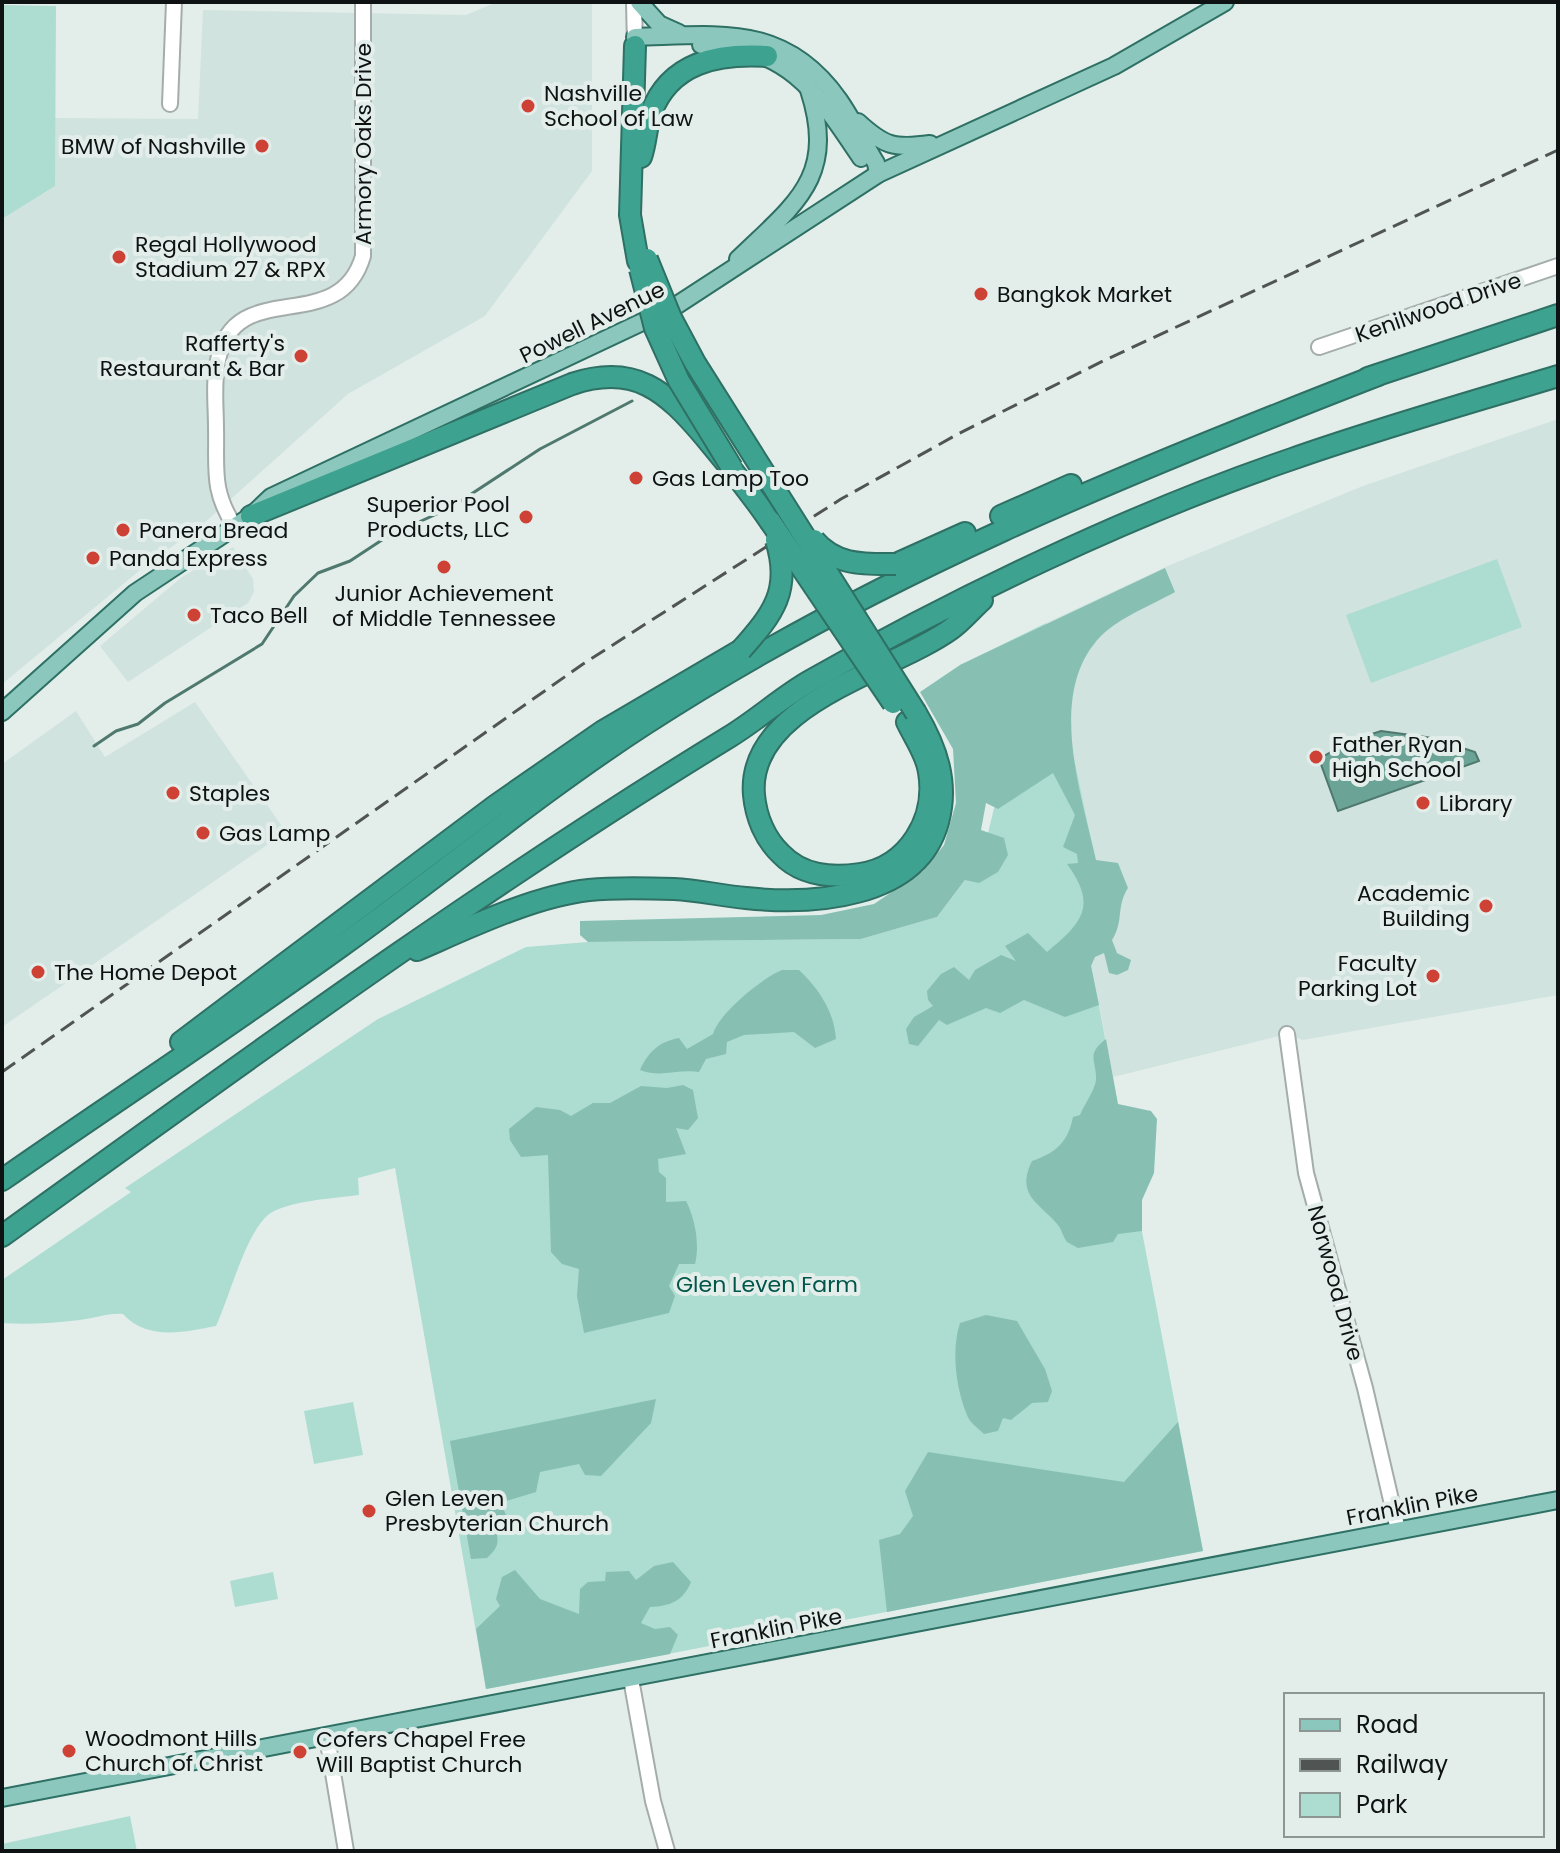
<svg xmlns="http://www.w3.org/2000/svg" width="1560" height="1853" viewBox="0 0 1560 1853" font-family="Poppins,sans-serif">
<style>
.built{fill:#d0e3de}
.green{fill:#addcd1}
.forest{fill:#87c0b3}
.water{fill:#6ba396;stroke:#4f786e;stroke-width:2}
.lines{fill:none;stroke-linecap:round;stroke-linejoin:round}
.stream{stroke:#4f786e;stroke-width:3}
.minor-casing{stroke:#a4adab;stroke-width:18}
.major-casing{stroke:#2e7064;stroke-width:20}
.highway-casing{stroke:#2e7064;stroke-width:24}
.minor{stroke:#fff;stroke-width:14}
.major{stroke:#8bc7bc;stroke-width:16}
.highway{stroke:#3ea290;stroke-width:20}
.rail{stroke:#505554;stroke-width:3;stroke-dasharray:16 8;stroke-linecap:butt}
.highway-bridge-casing{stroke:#2e7064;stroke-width:24;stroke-linecap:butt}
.highway-bridge{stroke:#3ea290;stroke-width:20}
.poi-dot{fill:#ce4135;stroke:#e3eeeb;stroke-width:3}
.labels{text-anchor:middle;stroke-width:8;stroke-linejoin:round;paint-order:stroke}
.poi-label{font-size:22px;fill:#0f1212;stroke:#e3eeeb;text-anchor:start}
.street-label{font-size:22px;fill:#0f1212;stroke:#e3eeeb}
.park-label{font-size:22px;fill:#015549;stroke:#e3eeeb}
</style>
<rect width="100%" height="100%" fill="#e3eeeb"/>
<!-- built -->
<g class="built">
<polygon points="497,2 592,2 592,171 485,316 348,394 202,525 145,566 2,684 2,219 55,186 54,118 198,119 203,10 466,15"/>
<polygon points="1558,419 1558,995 1303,1040 1287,1034 1113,1077 1089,954 1077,777 1046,623 1170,565 1363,486"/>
<polygon points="233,547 253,579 254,592 248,603 128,682 100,646 182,577"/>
<polygon points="195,702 286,832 2,1027 2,764 76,711 105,757"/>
</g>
<!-- green -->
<g class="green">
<polygon points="2,5 56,6 55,186 2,219"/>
<polygon points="1497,559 1522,627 1371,683 1346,615"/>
<path d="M 1046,623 L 1107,917 L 1089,954 L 1203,1551 L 486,1689 L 395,1168 L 358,1178 L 359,1195 C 336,1198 285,1201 268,1215 C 246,1233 229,1298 216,1326 C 185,1332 147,1341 123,1314 C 107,1313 96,1318 80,1320 C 54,1323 28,1325 2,1323 L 2,1280 L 131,1192 L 125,1188 L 378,1019 L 526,947 L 588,942 L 861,939 L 937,917 L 982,858 L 996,800 L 960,665 Z"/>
<polygon points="353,1402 363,1455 314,1464 304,1411"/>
<polygon points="273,1572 278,1599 235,1607 230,1581"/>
<polygon points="130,1816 137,1851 2,1851 2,1844"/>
</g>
<!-- forest -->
<g class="forest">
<path d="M 1165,568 L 1175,592 C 1152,605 1120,617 1101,636 C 1046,692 1081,793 1096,860 L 1118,863 L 1128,888 C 1116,906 1124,922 1112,940 L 1117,953 L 1131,960 L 1128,970 L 1117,975 L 1109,973 L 1104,953 L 1095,957 L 1091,966 L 1099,1005 L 1065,1017 L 1024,1000 L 1000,1013 L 986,1008 L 947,1025 L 939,1020 L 918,1046 L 909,1044 L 906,1029 L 914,1017 L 933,1006 L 928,1000 L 927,991 L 941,974 L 954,967 L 969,980 L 975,970 L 1001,955 L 1016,961 L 1005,946 L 1028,933 L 1047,952 C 1082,923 1098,906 1067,864 L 1078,863 L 1077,854 L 1063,847 L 1075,815 L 1053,773 L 998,809 L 986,803 L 981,830 L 1004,838 L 1008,855 L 998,872 L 979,883 L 965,880 L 937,917 L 861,939 L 588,942 L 580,935 L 580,921 L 821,915 L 874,904 L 923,871 L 944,845 L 956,803 L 953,749 L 920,692 L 960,665 Z"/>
<path d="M 782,970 L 799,970 C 819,989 834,1011 836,1039 L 815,1048 L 794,1032 L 744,1035 L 727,1042 L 726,1054 L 706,1059 L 699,1072 C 677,1069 661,1078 640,1070 C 649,1051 659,1042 679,1038 L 687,1049 L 713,1034 C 719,1013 762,978 782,970 Z"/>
<path d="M 1106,1039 L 1118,1104 L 1151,1111 L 1157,1119 L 1154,1173 L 1142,1200 L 1142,1231 L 1118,1234 L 1113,1242 L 1078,1248 L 1067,1242 C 1063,1237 1062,1230 1058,1225 C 1040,1203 1015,1196 1032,1161 C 1056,1153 1068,1142 1073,1117 L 1080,1115 C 1084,1105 1095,1090 1096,1080 C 1097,1061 1085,1055 1106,1039 Z"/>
<path d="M 683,1085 L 693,1090 L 698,1118 L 688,1130 L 676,1128 L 686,1154 L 658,1159 L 659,1172 L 666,1178 L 666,1202 L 686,1201 C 695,1218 700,1245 695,1264 L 679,1264 L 669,1286 L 675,1296 L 669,1313 L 584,1333 L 577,1296 L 579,1269 L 562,1264 L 551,1252 L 548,1155 L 521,1157 L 510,1140 L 509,1129 L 536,1107 L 560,1110 L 571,1116 L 593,1103 L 610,1103 L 641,1086 L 667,1088 Z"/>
<path d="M 986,1315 L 1017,1321 L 1045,1369 L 1052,1391 L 1048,1402 L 1032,1403 L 1011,1420 L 1003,1418 L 998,1431 L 984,1434 C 978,1428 969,1422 967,1415 C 956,1389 951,1350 960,1323 Z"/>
<path d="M 656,1399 L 651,1423 L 601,1476 L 585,1475 L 579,1464 L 540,1472 L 536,1492 L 506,1501 L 502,1506 L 507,1517 L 495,1528 C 500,1542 498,1548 487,1558 L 471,1559 L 450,1441 Z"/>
<polygon points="1178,1422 1203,1551 887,1612 879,1540 900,1534 913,1516 905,1491 928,1452 1124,1482"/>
<path d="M 673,1562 L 691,1582 C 683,1601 671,1606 650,1607 L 641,1623 L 655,1629 L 670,1627 L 678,1635 L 670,1654 L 486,1689 L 476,1629 L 500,1606 L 496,1599 L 502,1577 L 515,1570 L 540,1599 L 579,1614 L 580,1589 L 588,1582 L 605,1581 L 606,1572 L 629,1571 L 636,1580 L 654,1566 Z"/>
</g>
<!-- water -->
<polygon class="water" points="1381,731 1433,738 1475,752 1479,761 1338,811 1319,759 1350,741"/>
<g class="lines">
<!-- stream -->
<polyline class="stream" points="94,746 116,731 138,724 165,703 262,644 294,596 318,573 350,561 388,536 450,508 540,449 632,401"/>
<!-- minor casing -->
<g class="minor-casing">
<g id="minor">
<polyline points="634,2 635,46"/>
<polyline points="170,104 174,2"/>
<polyline points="1319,347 1558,266"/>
<path d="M 235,527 C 211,490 217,469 216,428 C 216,406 213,382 218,360 C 235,274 339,339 363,256 L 363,2"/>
<polyline points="1287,1034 1306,1173 1365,1388 1398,1530"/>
<polyline points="631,1679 653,1801 667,1851"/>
<polyline points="327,1737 346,1851"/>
</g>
</g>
<!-- major casing -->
<g class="major-casing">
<g id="major">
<polyline points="639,2 659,24 679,33"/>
<path d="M 635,37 C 718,35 784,22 839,100 C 853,120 863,142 876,163 L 878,174"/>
<path d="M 701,45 C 788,46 817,92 861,158"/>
<path d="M 858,122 C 884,146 894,149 930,144"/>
<path d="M 738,259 C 796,203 837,177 809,90"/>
<polyline points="2,712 135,593 251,516 271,497 674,307 878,174 1114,66 1225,2"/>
<polyline points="2,1798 1558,1500"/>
</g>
</g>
<!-- highway casing -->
<g class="highway-casing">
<g id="highway">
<polyline points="635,46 630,215 638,261"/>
<path d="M 641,157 C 646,143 646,127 651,113 C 670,62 718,53 767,56"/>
<polyline points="1368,378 1558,315"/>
<path d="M 251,516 L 572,384 C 635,363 666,391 705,437 C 728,464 749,491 770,521"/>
<polyline points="1001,516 1071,485"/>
<polyline points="896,564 965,533"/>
<path d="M 907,722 C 914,737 927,755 929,772 C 937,819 908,867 860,874 C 831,878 802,876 781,854 C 765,839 756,817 754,795 C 746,704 893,671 951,629 C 962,621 972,609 982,600"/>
<path d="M 417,950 C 468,928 534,896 589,890 C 616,887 646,888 674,889 C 698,890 722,896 746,898 C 812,905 917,899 938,822 C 949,782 936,747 916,713"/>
<polyline points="181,1042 495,806 603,731 741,650"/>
<path d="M 2,1180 C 114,1102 229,1027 340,947 C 442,874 540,792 645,724 C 873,576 1126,473 1378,375"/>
<path d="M 2,1236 C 241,1064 477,891 729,737 C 757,720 782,697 810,681 C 956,598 1133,513 1292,459 C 1380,428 1469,403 1558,376"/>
</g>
</g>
<!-- minor -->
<use href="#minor" class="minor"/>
<!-- major -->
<use href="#major" class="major"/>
<!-- highway -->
<use href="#highway" class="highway"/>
<!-- rail -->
<polyline class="rail" points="2,1072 583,664 841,499 958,434 1103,361 1558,150"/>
<!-- highway-bridge casing -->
<g class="highway-bridge-casing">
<g id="highway-bridge">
<polyline points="647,259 671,318 695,363 916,713"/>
<polyline points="640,269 655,328 679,381 732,468"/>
<polyline points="770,521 893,703"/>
<path d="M 814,540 C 836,566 864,564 896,564"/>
<path d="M 741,650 C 773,614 792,590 776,540"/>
</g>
</g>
<!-- highway-bridge -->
<use href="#highway-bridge" class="highway-bridge"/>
</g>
<!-- markers -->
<g class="poi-dot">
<circle cx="528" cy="106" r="8"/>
<circle cx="262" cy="146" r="8"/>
<circle cx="119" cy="257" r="8"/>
<circle cx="981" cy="294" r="8"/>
<circle cx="301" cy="356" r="8"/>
<circle cx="636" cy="478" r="8"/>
<circle cx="526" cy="517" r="8"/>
<circle cx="123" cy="530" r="8"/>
<circle cx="93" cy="558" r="8"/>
<circle cx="444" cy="567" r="8"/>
<circle cx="194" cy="615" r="8"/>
<circle cx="1316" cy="757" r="8"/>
<circle cx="173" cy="793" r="8"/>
<circle cx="1423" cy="803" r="8"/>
<circle cx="203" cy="833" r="8"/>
<circle cx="1486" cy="906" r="8"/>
<circle cx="38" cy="972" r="8"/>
<circle cx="1433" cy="976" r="8"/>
<circle cx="369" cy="1511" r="8"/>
<circle cx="69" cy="1751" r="8"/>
<circle cx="300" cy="1752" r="8"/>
</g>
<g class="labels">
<!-- poi labels -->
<g class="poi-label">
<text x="544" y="101">Nashville<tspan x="544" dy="25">School of Law</tspan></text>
<text x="246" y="154" text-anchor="end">BMW of Nashville</text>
<text x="135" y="252">Regal Hollywood<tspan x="135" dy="25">Stadium 27 &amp; RPX</tspan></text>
<text x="997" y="302">Bangkok Market</text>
<text x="285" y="351" text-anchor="end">Rafferty's<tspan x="285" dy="25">Restaurant &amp; Bar</tspan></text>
<text x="652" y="486">Gas Lamp Too</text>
<text x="510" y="512" text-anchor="end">Superior Pool<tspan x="510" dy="25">Products, LLC</tspan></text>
<text x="139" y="538">Panera Bread</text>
<text x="109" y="566">Panda Express</text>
<text x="444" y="601" text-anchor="middle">Junior Achievement<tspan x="444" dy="25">of Middle Tennessee</tspan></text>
<text x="210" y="623">Taco Bell</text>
<text x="1332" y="752">Father Ryan<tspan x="1332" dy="25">High School</tspan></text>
<text x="189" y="801">Staples</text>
<text x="1439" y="811">Library</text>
<text x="219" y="841">Gas Lamp</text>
<text x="1470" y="901" text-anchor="end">Academic<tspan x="1470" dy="25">Building</tspan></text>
<text x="1417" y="971" text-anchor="end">Faculty<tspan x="1417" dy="25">Parking Lot</tspan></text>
<text x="54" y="980">The Home Depot</text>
<text x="385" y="1506">Glen Leven<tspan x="385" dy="25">Presbyterian Church</tspan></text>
<text x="85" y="1746">Woodmont Hills<tspan x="85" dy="25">Church of Christ</tspan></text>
<text x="316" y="1747">Cofers Chapel Free<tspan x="316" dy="25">Will Baptist Church</tspan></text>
</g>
<!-- street labels -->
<g class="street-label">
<text transform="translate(363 144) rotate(-90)" y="8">Armory Oaks Drive</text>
<text transform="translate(1438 307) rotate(-19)" y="8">Kenilwood Drive</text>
<text transform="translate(592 322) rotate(-26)" y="8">Powell Avenue</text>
<text transform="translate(1336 1283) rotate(75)" y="8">Norwood Drive</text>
<text transform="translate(1412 1505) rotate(-11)" y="8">Franklin Pike</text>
<text transform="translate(776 1628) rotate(-11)" y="8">Franklin Pike</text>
</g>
<!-- park labels -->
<g class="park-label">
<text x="767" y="1292">Glen Leven Farm</text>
</g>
</g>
<!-- border -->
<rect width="1560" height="1853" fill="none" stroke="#0f1212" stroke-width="8"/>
<!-- legend -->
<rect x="1284" y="1693" width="260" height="144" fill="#e3eeeb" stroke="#8e9694" stroke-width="2"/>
<rect x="1300" y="1719" width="40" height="12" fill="#8bc7bc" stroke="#8e9694" stroke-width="2"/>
<text x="1356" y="1733" font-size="24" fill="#0f1212">Road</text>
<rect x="1300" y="1759" width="40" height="12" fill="#505554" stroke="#8e9694" stroke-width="2"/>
<text x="1356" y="1773" font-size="24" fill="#0f1212">Railway</text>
<rect x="1300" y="1793" width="40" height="24" fill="#addcd1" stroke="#8e9694" stroke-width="2"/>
<text x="1356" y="1813" font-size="24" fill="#0f1212">Park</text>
</svg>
